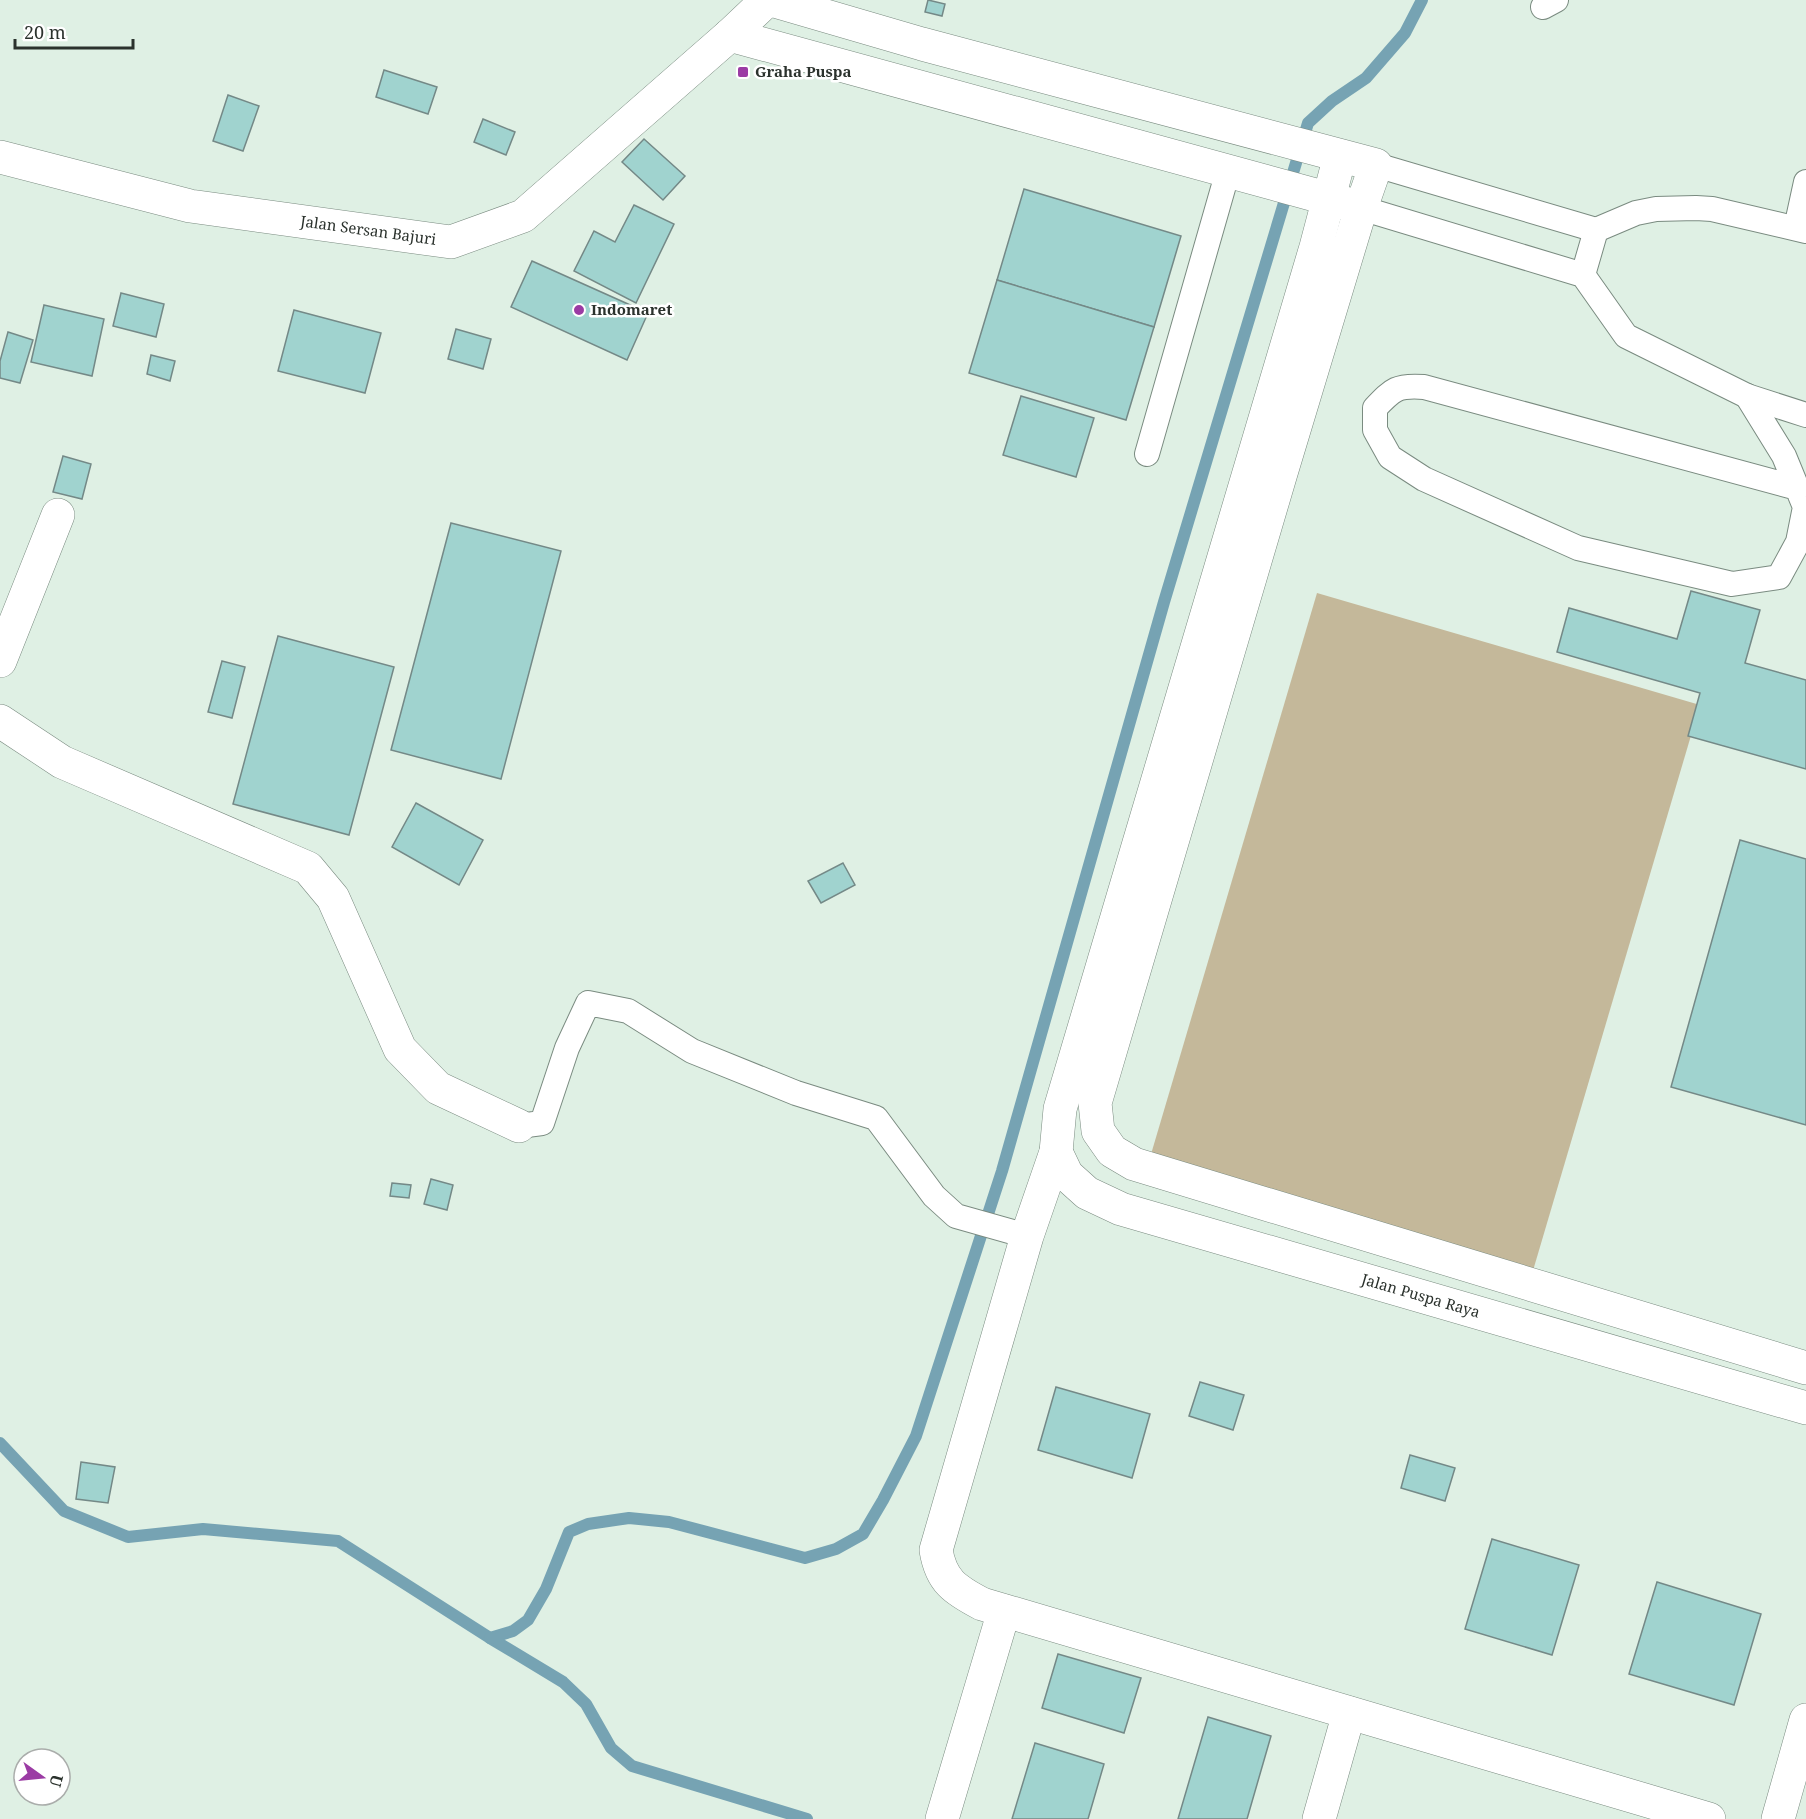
<svg xmlns="http://www.w3.org/2000/svg" width="1806" height="1819" viewBox="0 0 1806 1819" font-family="'Noto Serif',serif">
<style>
.green{fill:#c4b89a}
.lines{fill:none;stroke-linecap:round;stroke-linejoin:round}
.stream{stroke:#76a3b3;stroke-width:12}
.building{fill:#a0d3cf;stroke:#748987;stroke-width:1.5}
.lane-casing{stroke:#7a8b80;stroke-width:26}
.street-casing{stroke:#7a8b80;stroke-width:34}
.secondary-casing{stroke:#7a8b80;stroke-width:34}
.lane{stroke:#fff;stroke-width:24}
.street{stroke:#fff;stroke-width:33}
.secondary{stroke:#fff;stroke-width:33}
.poi-dot{fill:#9b3ba4;stroke:#fff;stroke-width:2}
.labels{text-anchor:middle;stroke-width:5;stroke-linejoin:round;paint-order:stroke}
.poi-label{font-size:15px;font-weight:bold;fill:#2b322d;stroke:#fff;text-anchor:start}
.street-label{font-size:15px;fill:#2b322d;stroke:#fff}
</style>
<rect width="100%" height="100%" fill="#dff0e4"/>
<!-- green -->
<polygon class="green" points="1317,593 1700,705 1532,1274 1149,1161"/>
<g class="lines">
<!-- stream -->
<g class="stream">
<polyline points="0,1443 64,1511 128,1537 203,1529 338,1541 490,1638 563,1682 586,1704 611,1748 632,1766 807,1819"/>
<polyline points="490,1638 513,1631 528,1620 546,1589 569,1532 588,1524 629,1518 669,1522 805,1558 836,1549 863,1534 883,1500 916,1436 1002,1171 1164,602 1308,123 1332,101 1366,78 1405,33 1422,0"/>
</g>
</g>
<!-- building -->
<g class="building">
<polygon points="928,0 945,4 942,16 925,12"/>
<polygon points="384,70 437,87 428,114 376,97"/>
<polygon points="228,95 259,106 243,151 213,141"/>
<polygon points="483,119 515,132 506,155 474,142"/>
<polygon points="644,139 685,176 663,200 622,162"/>
<polygon points="1024,189 1181,236 1154,327 997,280"/>
<polygon points="634,205 674,224 636,303 574,271 594,231 615,242"/>
<polygon points="532,261 648,313 627,360 511,307"/>
<polygon points="997,280 1154,327 1126,420 969,373"/>
<polygon points="121,293 164,304 156,337 113,326"/>
<polygon points="44,305 104,319 92,376 31,362"/>
<polygon points="294,310 381,333 365,393 278,371"/>
<polygon points="456,329 491,339 483,369 448,359"/>
<polygon points="8,332 33,340 20,383 0,378 0,361"/>
<polygon points="151,355 175,361 170,381 147,374"/>
<polygon points="1021,396 1094,418 1076,477 1003,455"/>
<polygon points="63,456 91,464 82,499 53,492"/>
<polygon points="451,523 561,551 501,779 391,750"/>
<polygon points="1691,591 1760,610 1745,663 1806,680 1806,769 1688,736 1700,693 1557,652 1569,608 1677,639"/>
<polygon points="278,636 394,667 349,835 233,804"/>
<polygon points="222,661 245,667 232,718 208,712"/>
<polygon points="416,803 483,840 459,885 392,847"/>
<polygon points="1740,840 1806,859 1806,1125 1671,1087"/>
<polygon points="843,863 855,885 821,903 808,881"/>
<polygon points="431,1179 453,1185 447,1210 424,1204"/>
<polygon points="392,1183 411,1185 409,1198 390,1196"/>
<polygon points="1200,1382 1244,1395 1233,1430 1189,1416"/>
<polygon points="1056,1387 1150,1414 1132,1478 1038,1450"/>
<polygon points="1410,1455 1455,1468 1445,1501 1401,1488"/>
<polygon points="81,1462 115,1467 108,1503 76,1499"/>
<polygon points="1492,1539 1579,1565 1552,1655 1465,1629"/>
<polygon points="1657,1582 1761,1614 1734,1705 1629,1674"/>
<polygon points="1058,1654 1141,1678 1124,1733 1042,1708"/>
<polygon points="1208,1717 1271,1736 1247,1819 1178,1819"/>
<polygon points="1035,1743 1104,1764 1088,1819 1012,1819"/>
</g>
<g class="lines">
<!-- lane casing -->
<g class="lane-casing">
<g id="lane">
<polyline points="1543,7 1556,0"/>
<polyline points="1376,165 1596,230 1636,213 1656,209 1696,208 1712,209 1806,231"/>
<polyline points="1361,208 1583,275 1626,336 1747,396 1806,415"/>
<polyline points="1796,228 1806,182"/>
<polyline points="1583,275 1596,230"/>
<path d="M 1747,396 L 1784,456 L 1805,507 L 1798,542 L 1779,577 L 1732,584 L 1578,548 L 1424,479 L 1390,457 L 1375,430 L 1375,408 C 1393,389 1397,385 1424,387 L 1797,488"/>
<polyline points="1147,454 1228,171"/>
<polyline points="519,1126 542,1123 567,1048 588,1003 628,1011 692,1051 796,1093 876,1118 934,1196 956,1216 1027,1236"/>
</g>
</g>
<!-- street casing -->
<g class="street-casing">
<g id="street">
<polyline points="771,0 922,44 1376,165 1361,208 1281,473 1095,1103 1098,1131 1112,1151 1134,1164 1806,1368"/>
<polyline points="730,35 1348,204"/>
<path d="M 1340,156 L 1316,247 L 1060,1109 L 1056,1152 L 1027,1236 L 936,1550 C 941,1581 955,1590 982,1604 L 1709,1819"/>
<polyline points="0,661 58,515"/>
<polyline points="0,721 62,762 308,868 333,898 400,1049 438,1088 519,1126"/>
<path id="s1" d="M 1056,1152 L 1067,1175 L 1087,1193 L 1121,1209 L 1806,1408"/>
<polyline points="942,1819 1004,1611"/>
<polyline points="1319,1819 1349,1713"/>
<polyline points="1778,1819 1806,1720"/>
</g>
</g>
<!-- secondary casing -->
<g class="secondary-casing">
<g id="secondary">
<path id="s2" d="M 0,157 L 190,206 L 451,242 L 523,216 L 730,35 L 767,0"/>
</g>
</g>
<!-- lane -->
<use href="#lane" class="lane"/>
<!-- street -->
<use href="#street" class="street"/>
<!-- secondary -->
<use href="#secondary" class="secondary"/>
</g>
<!-- markers -->
<g class="poi-dot">
<rect x="737" y="66" width="12" height="12" rx="3"/>
<circle cx="579" cy="310" r="6"/>
</g>
<g class="labels">
<!-- poi labels -->
<g class="poi-label">
<text x="755" y="77">Graha Puspa</text>
<text x="591" y="315">Indomaret</text>
</g>
<!-- street labels -->
<g class="street-label">
<text dy="5" stroke="none"><textPath href="#s2" startOffset="376">Jalan Sersan Bajuri</textPath></text>
<text dy="5" stroke="none"><textPath href="#s1" startOffset="402">Jalan Puspa Raya</textPath></text>
</g>
</g>
<!-- north arrow -->
<g transform="translate(42 1777) rotate(105)"><circle r="28" fill="#ffffff" stroke="#aaadab" stroke-width="1.5"/>
<path d="M0-4.5L10 22L0 15L-10 22Z" fill="#9b3ba4"/>
<text y="-9" font-size="16" font-weight="bold" text-anchor="middle" fill="#2b322d">U</text>
</g>
<!-- scale -->
<path d="M15 39v9h118v-9" fill="none" stroke="#2b322d" stroke-width="3"/>
<text x="24" y="39" font-size="18" fill="#2b322d" stroke="#ffffff" stroke-width="4.5" paint-order="stroke">20 m</text>
</svg>
